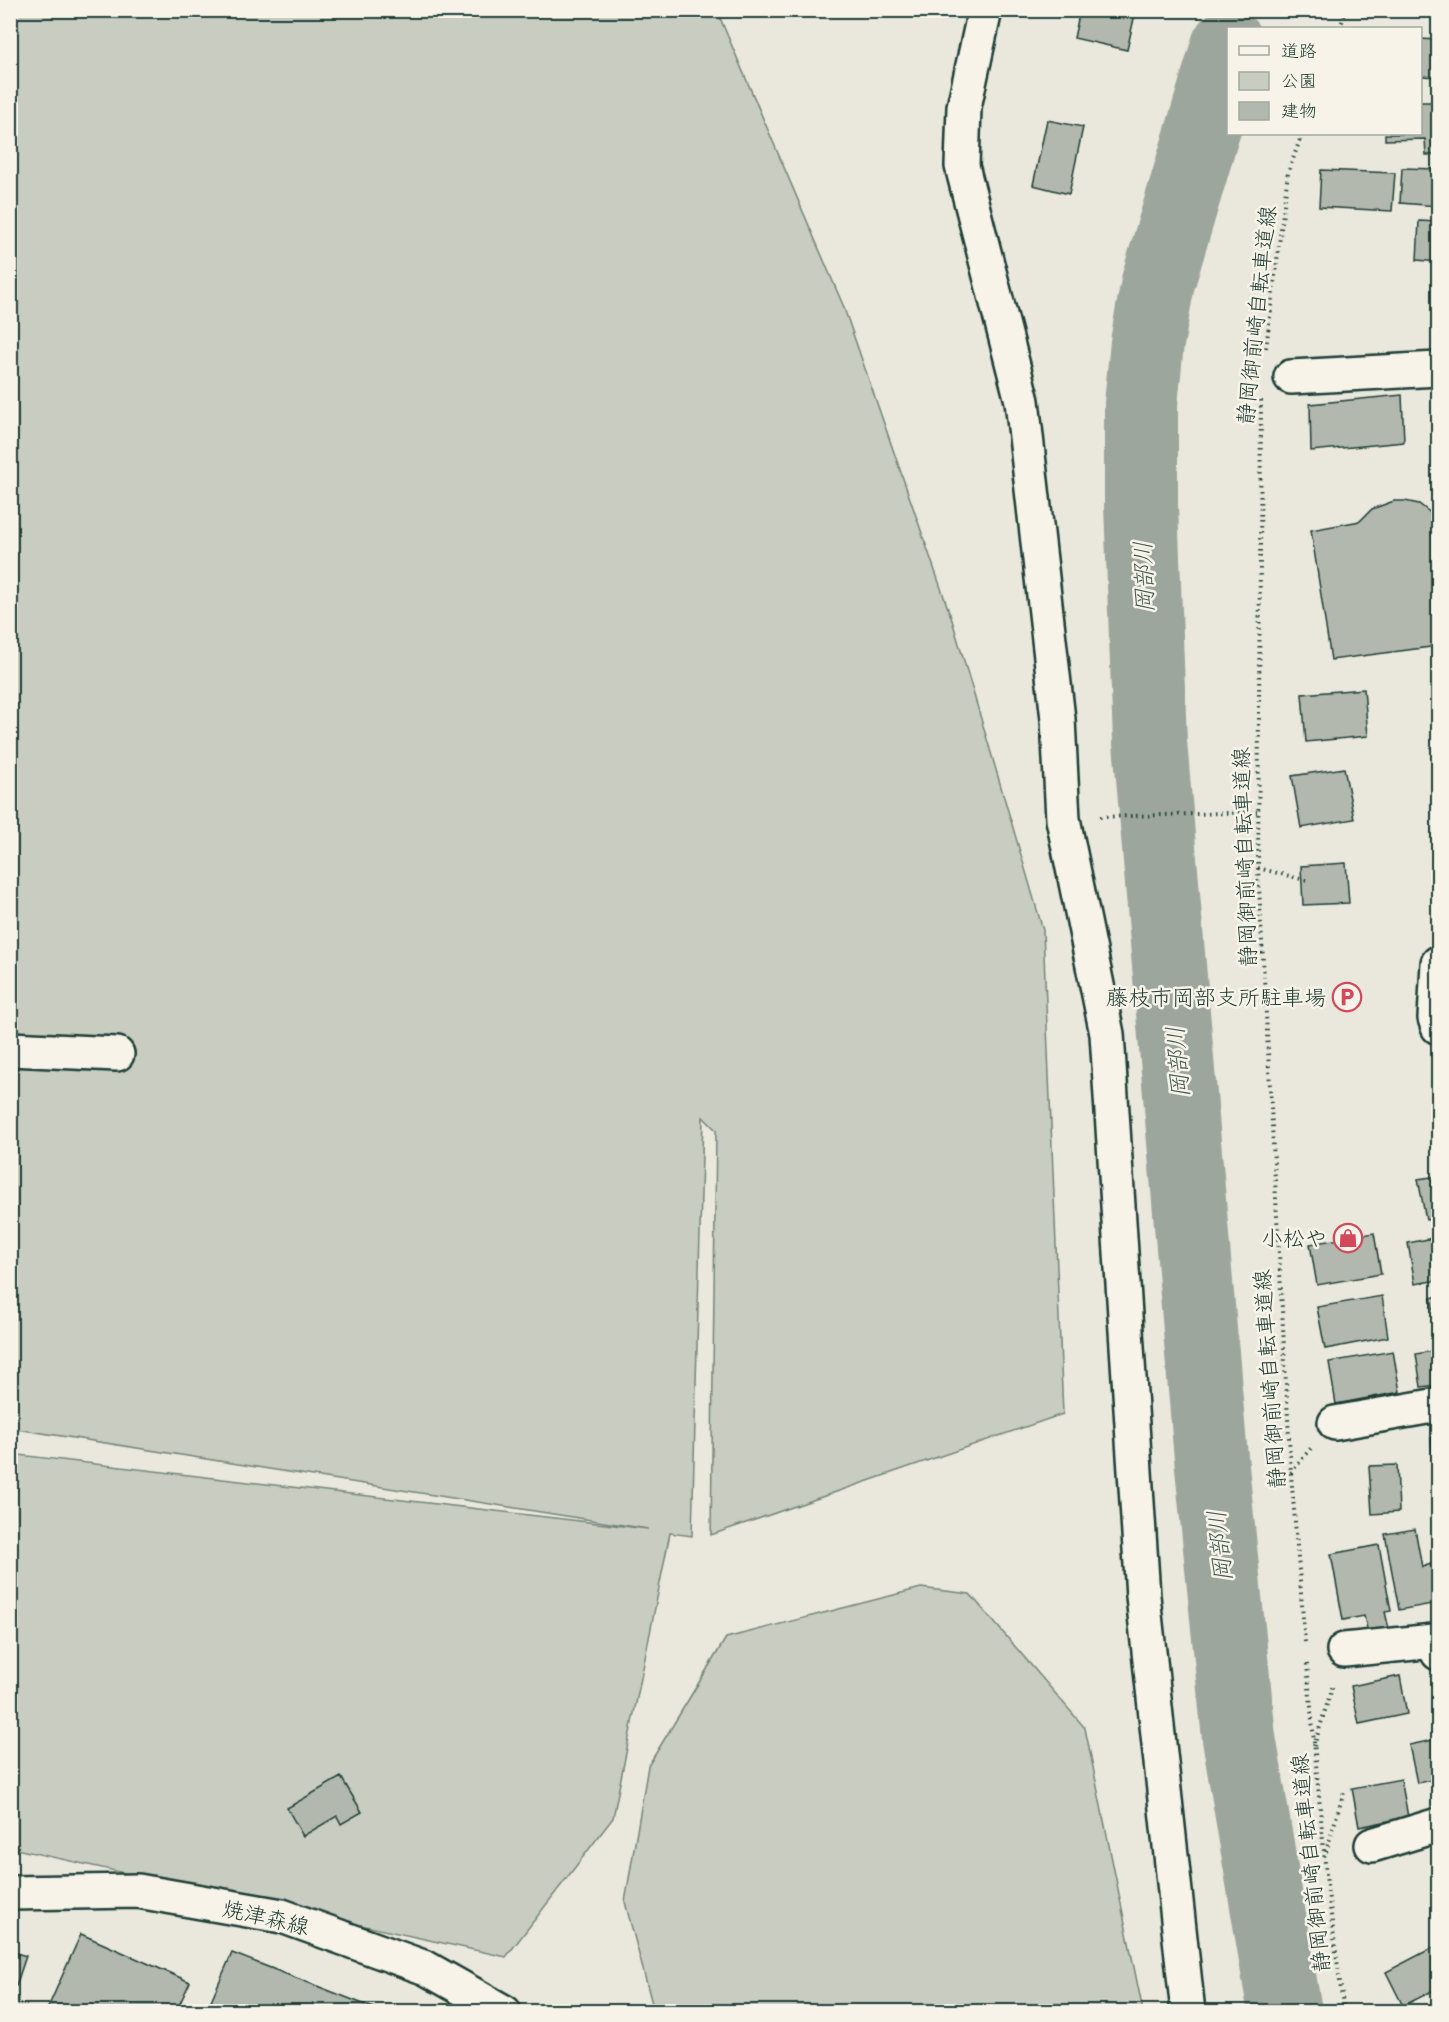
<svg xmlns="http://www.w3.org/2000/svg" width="1449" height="2022" viewBox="0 0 1449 2022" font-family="Itim,'Klee One',sans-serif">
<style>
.green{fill:#c8ccc1;stroke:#74847a;stroke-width:1.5}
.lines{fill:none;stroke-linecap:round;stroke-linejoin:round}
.river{stroke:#9ca69c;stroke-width:74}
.building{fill:#b2b8ae;stroke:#1f3d34;stroke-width:1.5}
.minor-casing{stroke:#1f3d34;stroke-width:38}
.primary-casing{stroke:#1f3d34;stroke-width:38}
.path{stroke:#1f3d34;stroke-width:4;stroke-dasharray:1.5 4.5;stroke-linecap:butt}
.minor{stroke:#f7f3e8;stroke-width:33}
.primary{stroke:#f7f3e8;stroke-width:33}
.labels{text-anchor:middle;stroke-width:5;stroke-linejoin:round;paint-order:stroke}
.street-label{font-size:22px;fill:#1f3d34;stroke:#f7f3e8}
.poi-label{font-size:22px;fill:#1f3d34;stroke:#f7f3e8;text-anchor:end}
.water-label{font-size:24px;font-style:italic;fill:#445c53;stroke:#f7f3e8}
</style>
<rect width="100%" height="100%" fill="#eae8dd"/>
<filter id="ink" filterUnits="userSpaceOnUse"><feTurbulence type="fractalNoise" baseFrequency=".0167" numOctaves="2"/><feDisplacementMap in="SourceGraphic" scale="12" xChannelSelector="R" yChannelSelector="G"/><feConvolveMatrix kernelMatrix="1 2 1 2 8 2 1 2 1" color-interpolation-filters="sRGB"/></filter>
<g filter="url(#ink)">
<!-- green -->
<g class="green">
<polygon points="11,11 717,11 843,305 952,620 1043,930 1063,1414 711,1535 716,1130 703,1117 692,1536 670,1533 613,1818 506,1957 11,1848 11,1454 648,1529 11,1428"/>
<polygon points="921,1588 970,1594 1085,1728 1143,2011 654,2011 625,1902 648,1766 726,1638"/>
</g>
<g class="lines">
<!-- river -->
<polyline class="river" points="1228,46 1158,282 1147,343 1141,404 1141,505 1150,742 1210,1447 1239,1738 1285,2012"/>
</g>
<!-- building -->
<g class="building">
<polygon points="1080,10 1117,10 1135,14 1127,50 1074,38"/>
<polygon points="1420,39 1438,40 1438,77 1420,76"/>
<polygon points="1420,102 1438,102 1438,155 1426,155 1425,139 1385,140 1385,134 1420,134"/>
<polygon points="1047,120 1083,127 1069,194 1033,185"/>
<polygon points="1402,168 1438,169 1438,206 1400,203"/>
<polygon points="1321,170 1395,173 1392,211 1319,207"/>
<polygon points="1419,221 1438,222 1438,262 1417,260"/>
<polygon points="1402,395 1404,442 1311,451 1310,404"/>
<polygon points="1394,501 1405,501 1419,504 1432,514 1438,513 1438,646 1331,660 1311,530 1360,521 1372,509"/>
<polygon points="1364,689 1368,736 1306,742 1302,694"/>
<polygon points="1344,768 1354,819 1301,828 1292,776"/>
<polygon points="1346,863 1349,903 1303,905 1301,866"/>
<polygon points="1438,1176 1438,1218 1426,1220 1418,1179"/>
<polygon points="1374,1233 1381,1274 1317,1285 1310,1244"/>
<polygon points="1438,1237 1438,1280 1415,1284 1408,1243"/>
<polygon points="1382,1296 1388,1337 1325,1349 1317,1307"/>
<polygon points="1438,1296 1438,1338 1431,1298"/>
<polygon points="1438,1350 1438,1385 1421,1387 1416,1354"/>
<polygon points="1393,1351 1400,1392 1336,1404 1329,1362"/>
<polygon points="1438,1437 1438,1503 1435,1503 1431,1438"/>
<polygon points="1397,1465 1399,1512 1372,1514 1369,1466"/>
<polygon points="1415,1529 1422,1567 1431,1564 1438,1603 1399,1610 1385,1534"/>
<polygon points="1379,1545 1391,1611 1385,1612 1389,1629 1368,1633 1364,1616 1343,1620 1331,1554"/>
<polygon points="1400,1676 1407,1714 1359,1724 1351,1686"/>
<polygon points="1438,1739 1438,1779 1417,1783 1409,1745"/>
<polygon points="341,1777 362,1812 341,1824 337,1816 303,1836 287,1808"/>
<polygon points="1401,1779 1408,1817 1359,1827 1352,1788"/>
<polygon points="81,1934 190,1982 176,2012 46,2012"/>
<polygon points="1438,1945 1438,1988 1403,2006 1386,1972"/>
<polygon points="10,1951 26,1956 16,1986 10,1984"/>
<polygon points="232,1953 384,2012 206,2012"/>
</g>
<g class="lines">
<!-- minor casing -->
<g class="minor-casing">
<g id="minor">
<polyline points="985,10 964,107 962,166 1022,401 1058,719 1063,819 1107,1034 1143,1596 1188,2012"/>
<polyline points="1291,377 1438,369"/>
<polyline points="1438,963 1435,1018 1438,1027"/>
<polyline points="10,1049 117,1054"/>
<polyline points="1335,1423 1438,1405"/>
<polyline points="1344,1650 1434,1641 1438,1653"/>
<polyline points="1372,1845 1438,1825"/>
</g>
</g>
<!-- primary casing -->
<g class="primary-casing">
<polyline id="primary" points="10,1893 138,1891 282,1916 426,1968 504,2012"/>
</g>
<!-- path -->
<g class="path">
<polyline points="1340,28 1346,10"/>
<polyline points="1266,348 1288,173 1302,134"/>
<polyline points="1261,400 1258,868 1291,1474 1305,1642"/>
<polyline points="1100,817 1257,812"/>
<polyline points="1258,868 1309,881"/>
<polyline points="1291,1473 1311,1448"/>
<polyline points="1307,1664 1327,1885 1344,2012"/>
<polyline points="1314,1746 1333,1685"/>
<polyline points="1326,1852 1344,1792"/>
</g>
<!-- minor -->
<use href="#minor" class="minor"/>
<!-- primary -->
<use href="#primary" class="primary"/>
</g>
</g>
<!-- icons -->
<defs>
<g id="parking-ring" transform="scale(1.5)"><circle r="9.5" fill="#f7f3e8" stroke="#d1495b" stroke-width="1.5"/><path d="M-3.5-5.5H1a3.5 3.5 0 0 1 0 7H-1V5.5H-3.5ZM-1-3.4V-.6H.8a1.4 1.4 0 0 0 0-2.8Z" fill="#d1495b"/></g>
<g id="shop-ring" transform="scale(1.5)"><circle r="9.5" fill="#f7f3e8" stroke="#d1495b" stroke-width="1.5"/><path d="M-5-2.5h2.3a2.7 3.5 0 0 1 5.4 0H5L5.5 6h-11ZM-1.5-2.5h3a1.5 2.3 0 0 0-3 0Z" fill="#d1495b"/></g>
</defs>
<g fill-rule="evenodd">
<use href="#parking-ring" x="1347" y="997"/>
<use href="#shop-ring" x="1348" y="1238"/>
</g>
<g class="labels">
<!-- street labels -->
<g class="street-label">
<text transform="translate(1256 315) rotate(-84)" y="8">静岡御前崎自転車道線</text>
<text transform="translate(1244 857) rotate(-92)" y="8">静岡御前崎自転車道線</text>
<text transform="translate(1269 1379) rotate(-94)" y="8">静岡御前崎自転車道線</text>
<text transform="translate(1310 1863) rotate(-96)" y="8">静岡御前崎自転車道線</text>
<text transform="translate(266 1917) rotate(13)" y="8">焼津森線</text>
</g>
<!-- poi labels -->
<g class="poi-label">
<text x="1326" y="1005">藤枝市岡部支所駐車場</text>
<text x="1327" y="1246">小松や</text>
</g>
<!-- water labels -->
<g class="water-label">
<text transform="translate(1144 577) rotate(-92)" y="8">岡部川</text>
<text transform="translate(1178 1062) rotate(-95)" y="8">岡部川</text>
<text transform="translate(1220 1546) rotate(-96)" y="8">岡部川</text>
</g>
</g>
<!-- margin -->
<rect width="1449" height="2022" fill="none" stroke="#f7f3e8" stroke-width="36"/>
<rect x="18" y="18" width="1413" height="1986" fill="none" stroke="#1f3d34" stroke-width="2" filter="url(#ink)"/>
<!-- legend -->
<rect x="1227" y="27" width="195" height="108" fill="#f7f3e8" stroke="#a1aaa0" stroke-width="1.5"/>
<rect x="1239" y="46" width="30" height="9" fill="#f7f3e8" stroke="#a1aaa0" stroke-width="1.5"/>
<text x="1281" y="57" font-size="18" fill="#1f3d34">道路</text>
<rect x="1239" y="72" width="30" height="18" fill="#c8ccc1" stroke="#a1aaa0" stroke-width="1.5"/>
<text x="1281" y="87" font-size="18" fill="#1f3d34">公園</text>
<rect x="1239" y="102" width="30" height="18" fill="#b2b8ae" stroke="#a1aaa0" stroke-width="1.5"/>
<text x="1281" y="117" font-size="18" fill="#1f3d34">建物</text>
</svg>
